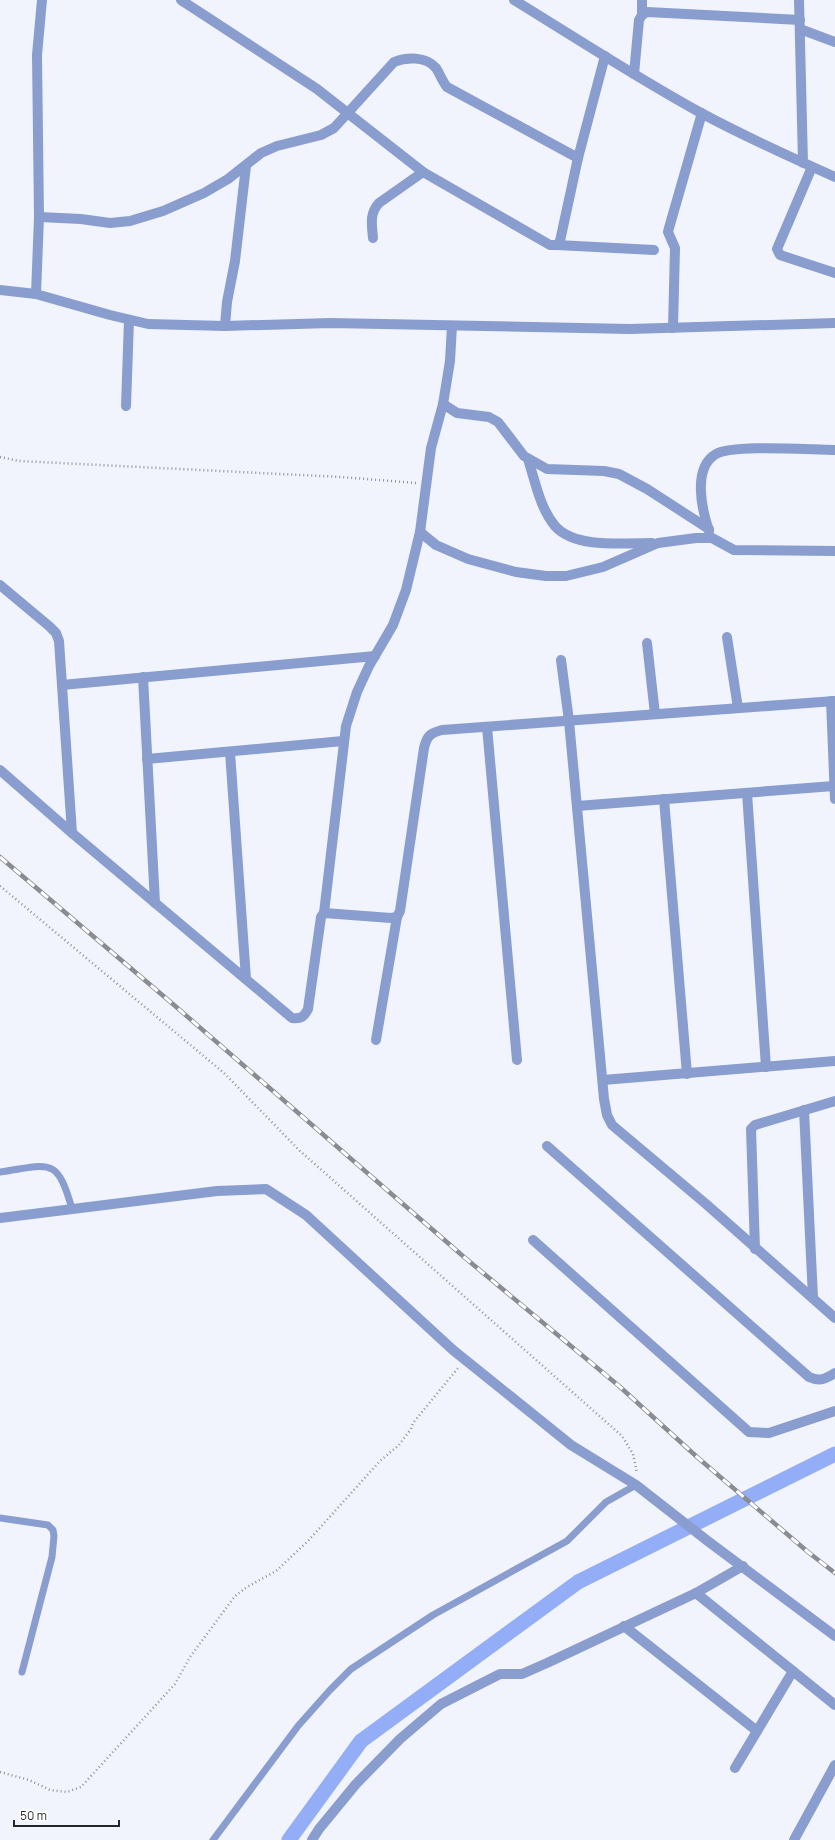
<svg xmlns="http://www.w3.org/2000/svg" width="835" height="1840" viewBox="0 0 835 1840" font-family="Manrope,sans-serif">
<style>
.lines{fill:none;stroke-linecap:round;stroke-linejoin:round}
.canal{stroke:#93adf6;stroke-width:15}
.path{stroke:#909298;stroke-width:2.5;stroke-dasharray:1 3;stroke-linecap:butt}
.service{stroke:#8a9dcf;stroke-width:7}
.minor{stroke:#8a9dcf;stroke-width:10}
.tertiary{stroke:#8a9dcf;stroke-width:10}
.rail-casing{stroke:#8a8c92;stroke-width:4.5}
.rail{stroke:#fff;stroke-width:3;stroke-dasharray:9;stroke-linecap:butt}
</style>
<rect width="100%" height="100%" fill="#f1f4fc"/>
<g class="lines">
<!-- canal -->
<polyline class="canal" points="289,1840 361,1741 578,1582 835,1454"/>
<!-- path -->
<g class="path">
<polyline points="0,457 19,461 341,477 416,483"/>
<polyline points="0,886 224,1073 300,1151 622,1436 633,1454 637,1473"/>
<polyline points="0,1772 29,1780 50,1790 67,1792 81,1787 175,1684 190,1657 235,1596 247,1587 276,1571 308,1541 380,1461 399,1445 411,1429 413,1423 458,1368"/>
</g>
<!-- service -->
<g class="service">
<path d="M 0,1172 C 49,1165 57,1155 72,1209"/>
<polyline points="0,1518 48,1525 53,1530 54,1536 52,1557 22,1672"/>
<polyline points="213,1840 298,1726 330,1690 351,1669 433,1615 567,1541 606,1502 636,1485"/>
</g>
<!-- minor -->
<g class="minor">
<polyline points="181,0 317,89 423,172 550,245 557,245 560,241 578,158 605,56"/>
<polyline points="799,0 803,163"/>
<polyline points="642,15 642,0"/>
<polyline points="800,29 835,42"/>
<polyline points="634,74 639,20 642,15 647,12 800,20"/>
<polyline points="812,167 777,249 780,255 835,273"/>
<path d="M 39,217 L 81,219 L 110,223 L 130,221 L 163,211 L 204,193 L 228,179 L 261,153 L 277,146 L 321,135 L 334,128 L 394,62 C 406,57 426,56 436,68 C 440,74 442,81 447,87 L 578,158"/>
<path d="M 373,238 C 372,225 369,214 379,203 L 423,172"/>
<polyline points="557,245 654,250"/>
<polyline points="0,290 36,294 110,315 148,324 225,326 331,323 630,329 835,323"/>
<polyline points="36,294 39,217 37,55 42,0"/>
<polyline points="225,326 227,302 235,261 246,166"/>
<polyline points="673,328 675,248 668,232 669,228 702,113"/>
<polyline points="443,404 457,413 489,417 498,422 524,456 547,469 604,471 619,474 647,489 709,529"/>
<polyline points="126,406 129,320"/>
<path d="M 528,459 C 535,481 540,508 555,526 C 575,549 625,543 652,543"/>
<path d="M 709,531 C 702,510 692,468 716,454 C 734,444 811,450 835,450"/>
<polyline points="420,532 436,545 468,559 516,572 546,576 566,576 603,567 658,543 696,538 712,538 734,550 835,551"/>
<polyline points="0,585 49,626 56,633 59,641 72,833"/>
<polyline points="727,637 738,708"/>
<polyline points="647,643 655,714"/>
<polyline points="561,660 569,721 604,1099 607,1115 612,1125 706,1204 835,1318"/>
<polyline points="143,677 155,903"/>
<polyline points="62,685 375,656"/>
<polyline points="831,701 835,799"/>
<polyline points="487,727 517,1060"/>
<polyline points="230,752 246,979"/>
<polyline points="147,759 343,741"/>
<path d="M 0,770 L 72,833 L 292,1018 C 301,1019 304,1017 308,1009 L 321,917 L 324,913 L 391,918 L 397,917 L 400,911 L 424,748 C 427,736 430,733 442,730 L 835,701"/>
<polyline points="747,793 766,1067"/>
<polyline points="664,799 687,1074"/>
<polyline points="577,806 834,786"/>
<polyline points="324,913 346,726 357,692 369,666 393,625 406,590 420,532 431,448 443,404 450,361 452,326"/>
<polyline points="376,1040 397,917"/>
<polyline points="603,1080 835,1061"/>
<polyline points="804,1110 813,1298"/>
<path d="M 547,1146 L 809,1377 C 820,1382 825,1379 835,1373"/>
<polyline points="0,1218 217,1191 266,1189 306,1215 453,1350 571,1445 636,1485 709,1542 835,1636"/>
<polyline points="533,1240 749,1432 769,1433 835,1411"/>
<polyline points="755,1249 751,1129 755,1125 835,1101"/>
<polyline points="696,1593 835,1705"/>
<polyline points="624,1626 757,1731"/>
<polyline points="735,1768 793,1671"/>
<polyline points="312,1840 319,1829 356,1784 400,1739 441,1704 500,1674 522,1674 547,1663 696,1593 743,1566"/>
<polyline points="794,1840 835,1765"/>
</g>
<!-- tertiary -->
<path class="tertiary" d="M 514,0 C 576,38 637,78 701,113 C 744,136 790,157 835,177"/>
<!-- rail casing -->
<g class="rail-casing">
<polyline id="rail" points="0,857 174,1005 464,1257 619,1386 697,1457 808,1552 835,1573"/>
</g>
<!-- rail -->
<use href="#rail" class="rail"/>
</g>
<!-- scale -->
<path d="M14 1820v6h105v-6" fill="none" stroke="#252629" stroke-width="2"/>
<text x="20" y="1820" font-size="12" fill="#252629" stroke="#ffffff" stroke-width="3" paint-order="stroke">50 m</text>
</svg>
